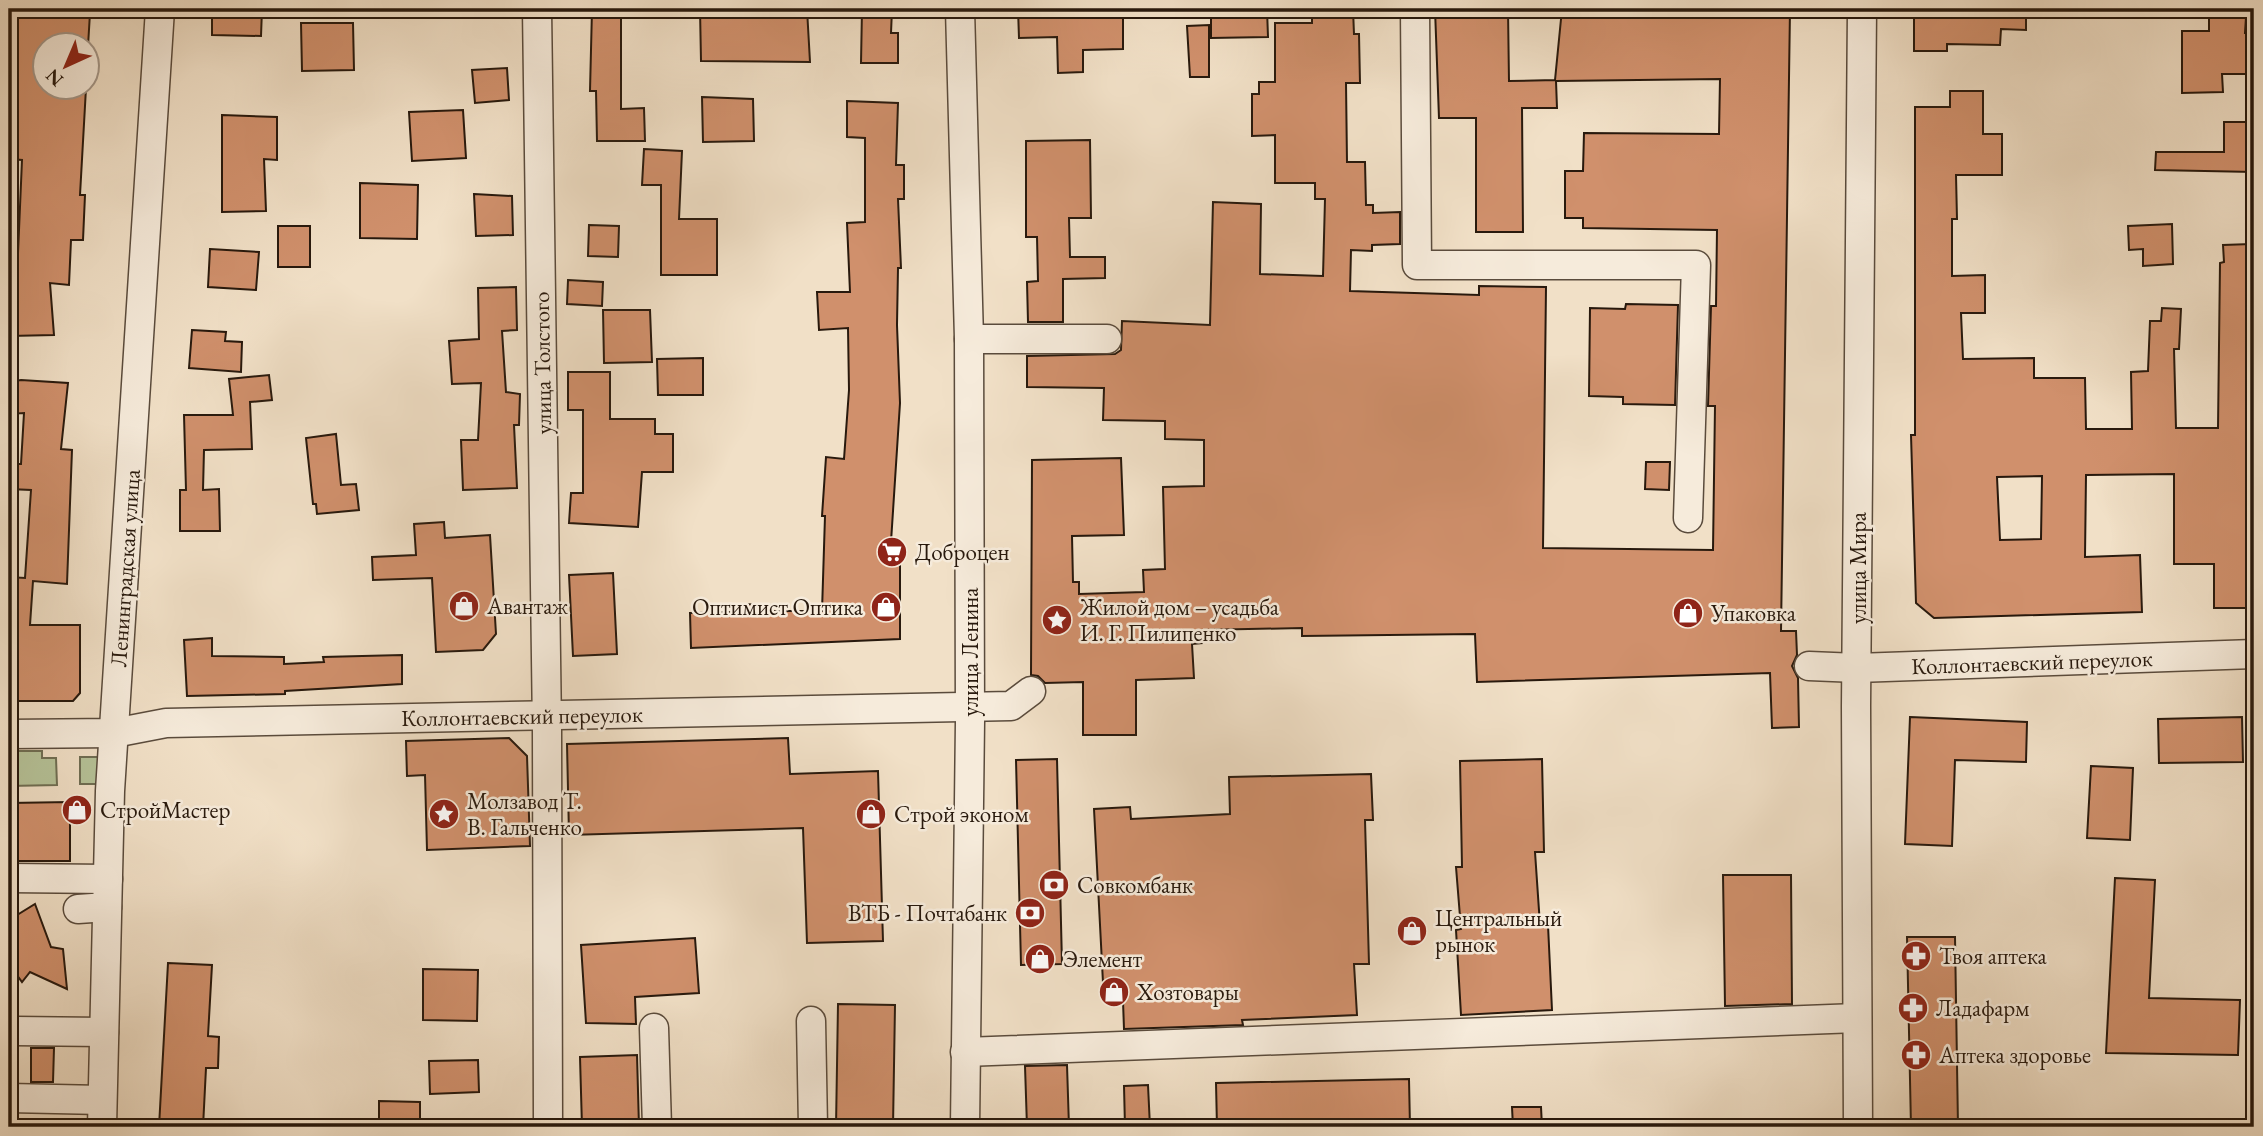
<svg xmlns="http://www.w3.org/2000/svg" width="2263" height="1136" viewBox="0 0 2263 1136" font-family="'EB Garamond',serif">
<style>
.green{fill:#b6c399;stroke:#6f6e53;stroke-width:2}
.building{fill:#d0906c;stroke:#28190d;stroke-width:2;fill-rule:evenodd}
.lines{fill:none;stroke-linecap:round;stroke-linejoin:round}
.minor-casing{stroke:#5a4b3c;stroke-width:31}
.minor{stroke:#f6ebdb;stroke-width:28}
.labels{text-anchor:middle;stroke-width:5;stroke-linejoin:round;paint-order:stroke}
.street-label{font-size:23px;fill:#28190d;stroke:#f6ebdb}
.poi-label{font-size:23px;fill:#28190d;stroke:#f6ebdb;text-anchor:start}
</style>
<rect width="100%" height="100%" fill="#f1e0c7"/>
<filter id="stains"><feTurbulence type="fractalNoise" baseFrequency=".00286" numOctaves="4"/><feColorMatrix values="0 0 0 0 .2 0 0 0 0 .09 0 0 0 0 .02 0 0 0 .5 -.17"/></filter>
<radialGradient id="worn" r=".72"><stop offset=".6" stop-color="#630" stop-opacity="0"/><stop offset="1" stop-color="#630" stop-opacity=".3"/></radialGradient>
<!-- green -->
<g class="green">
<polygon points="9,751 42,751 42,758 56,758 57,785 9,786"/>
<rect x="80" y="757" width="21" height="27"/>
</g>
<!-- building -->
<g class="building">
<polygon points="9,9 90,13 88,46 46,46 46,88 86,88 80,195 85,195 83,240 71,240 69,285 50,283 54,335 9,336 13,252 18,253 22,160 9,159"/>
<polygon points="212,9 262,9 261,36 212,35"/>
<polygon points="592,9 621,9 621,109 644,108 645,141 597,141 596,91 590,91"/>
<polygon points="700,9 807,9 810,62 701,61"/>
<polygon points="862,9 892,9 891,33 898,33 898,63 861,63"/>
<polygon points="1018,9 1063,9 1063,17 1123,17 1123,49 1083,50 1083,72 1058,73 1057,37 1019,38"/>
<polygon points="1240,9 1267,9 1268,37 1211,38 1211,12 1240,11"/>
<polygon points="1312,9 1353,9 1354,34 1359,34 1360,83 1346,83 1347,162 1365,162 1366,205 1373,205 1373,213 1400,212 1400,244 1372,245 1372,251 1351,250 1350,291 1479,295 1479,286 1546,287 1543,548 1713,550 1715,406 1708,406 1711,306 1716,306 1717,230 1583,228 1583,218 1565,218 1565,171 1583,171 1584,133 1719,134 1720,79 1556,81 1557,108 1522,108 1523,232 1476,232 1476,118 1439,118 1435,9 1508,9 1509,81 1555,80 1562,9 1790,9 1781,631 1796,631 1797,655 1792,666 1798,678 1799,727 1772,728 1770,673 1477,682 1475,634 1302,636 1302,628 1201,630 1202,643 1192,644 1194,678 1136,680 1136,735 1083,735 1083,682 1045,683 1038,676 1031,675 1032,460 1121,458 1124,535 1072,536 1073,582 1079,582 1079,594 1144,592 1143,570 1165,569 1163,487 1204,486 1204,440 1165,439 1165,421 1103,420 1104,388 1027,387 1027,356 1115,354 1121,350 1122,321 1210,325 1213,202 1261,204 1260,274 1323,276 1325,199 1315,199 1315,183 1275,183 1275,135 1252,136 1252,94 1259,94 1259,82 1275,82 1275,23 1312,23"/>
<polygon points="1914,9 2026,9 2026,30 2001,29 2000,45 1947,44 1947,51 1914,51"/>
<polygon points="2209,17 2246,17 2245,33 2254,33 2254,74 2222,74 2223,92 2182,93 2182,31 2209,31"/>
<polygon points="301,23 353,23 354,70 302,71"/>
<polygon points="1209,25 1209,77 1190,77 1187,26"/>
<polygon points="507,68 509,100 475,103 472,70"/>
<path d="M 1950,91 L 1983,91 L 1983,134 L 2002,134 L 2002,175 L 1956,175 L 1957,219 L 1952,219 L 1952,276 L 1985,275 L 1985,313 L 1961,313 L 1963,359 L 2034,358 L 2034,378 L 2085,378 L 2086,429 L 2132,429 L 2131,372 L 2148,371 L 2150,321 L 2161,321 L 2162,308 L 2181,309 L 2179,349 L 2174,349 L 2176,428 L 2218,428 L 2220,263 L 2224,262 L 2223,245 L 2251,244 L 2254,369 L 2250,420 L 2254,608 L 2214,608 L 2214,564 L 2174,564 L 2174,474 L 2086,475 L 2085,557 L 2140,555 L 2142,612 L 1934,618 L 1916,603 L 1911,435 L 1915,435 L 1915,107 L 1950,107 ZM 2042,476 L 2041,539 L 2000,540 L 1997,477 Z"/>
<polygon points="702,97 753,99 754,141 703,142"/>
<polygon points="847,101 898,103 896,165 904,165 904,199 898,199 901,268 898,268 897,325 900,403 891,542 900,542 900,639 691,648 690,613 738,612 738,604 771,605 771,611 822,611 825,516 822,516 826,457 844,459 849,390 848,328 819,330 817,292 850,292 847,223 865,222 865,138 847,137"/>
<polygon points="463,110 466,158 412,161 409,112"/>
<polygon points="222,115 277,117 277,160 264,159 266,211 222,212"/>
<polygon points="2224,122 2253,122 2254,172 2155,170 2156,152 2224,152"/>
<polygon points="1090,140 1091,218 1069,218 1070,257 1105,257 1105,278 1063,279 1063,322 1028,322 1027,282 1038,281 1037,237 1026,237 1026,141"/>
<polygon points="644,149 682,151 679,219 717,219 717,275 661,275 661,185 642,185"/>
<polygon points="360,183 418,185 417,239 360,238"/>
<polygon points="474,194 512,196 513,235 476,236"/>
<polygon points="2172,224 2173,264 2143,266 2143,249 2129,250 2128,226"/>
<polygon points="589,225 619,226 618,257 588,256"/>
<rect x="278" y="226" width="32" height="41"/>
<polygon points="210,249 259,252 256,290 208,287"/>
<polygon points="568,280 603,282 602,306 567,304"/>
<polygon points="516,287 517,330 502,331 506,392 520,394 519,425 514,425 517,488 463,490 461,440 478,440 481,383 452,384 449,341 479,339 478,288"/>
<polygon points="1626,304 1678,305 1675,405 1623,404 1623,397 1589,396 1590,308 1625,309"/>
<polygon points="603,310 650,310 652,362 604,363"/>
<polygon points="192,330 226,332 225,341 242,342 241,372 189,368"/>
<polygon points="703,358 703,395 658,395 657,359"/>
<polygon points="568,372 610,372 610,419 655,419 655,434 673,434 673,472 642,472 638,527 569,523 571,493 583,493 583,410 568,410"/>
<polygon points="269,375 272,400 250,402 252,449 204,450 203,490 219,489 220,531 180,531 180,490 186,490 184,415 233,415 229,379"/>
<polygon points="21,380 68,383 61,449 72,450 67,584 33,581 30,625 80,625 80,693 73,701 9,701 9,577 25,578 31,490 9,489 9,464 21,464 24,413 9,414 9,382"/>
<polygon points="336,434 341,485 356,484 359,510 317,514 316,504 313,504 306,438"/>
<polygon points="1646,462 1670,462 1669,490 1645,489"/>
<polygon points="444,522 445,538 490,535 496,634 483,650 436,652 432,578 373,580 372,557 416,555 414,524"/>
<polygon points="613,573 617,654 573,656 569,575"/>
<polygon points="212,638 212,656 284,657 284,664 324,662 323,657 402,655 402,684 285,691 285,694 187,696 184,640"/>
<polygon points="1910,717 2027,722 2026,762 1955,760 1952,846 1905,844"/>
<polygon points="2242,717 2243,762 2159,763 2158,719"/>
<polygon points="509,738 527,756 530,846 427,850 425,775 407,776 406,741"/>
<polygon points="788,738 790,774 878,771 883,941 807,943 803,828 569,835 567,744"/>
<polygon points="1057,759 1062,964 1021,965 1016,760"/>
<polygon points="1542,759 1544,852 1535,852 1540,925 1548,925 1552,1010 1461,1015 1456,930 1461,929 1456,867 1462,867 1460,761"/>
<polygon points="2091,766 2133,768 2130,840 2087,838"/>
<polygon points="1371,774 1373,820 1365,820 1369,964 1354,964 1357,1015 1242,1020 1243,1025 1124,1029 1123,1001 1104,1002 1094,809 1130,807 1131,819 1230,814 1229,777"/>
<polygon points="70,802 70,861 9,861 9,803"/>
<polygon points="1723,875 1791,875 1792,1004 1725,1006"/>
<polygon points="2115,878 2155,880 2149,998 2240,1000 2238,1055 2106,1053"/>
<polygon points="35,904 51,947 63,949 67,989 30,972 22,982 9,964 9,920"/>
<polygon points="1907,937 1955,937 1958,1127 1911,1127"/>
<polygon points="695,938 699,993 635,997 636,1024 586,1023 581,945"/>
<polygon points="168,963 212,965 208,1036 219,1037 218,1068 206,1068 203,1127 159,1127"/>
<polygon points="423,969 478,970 477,1021 423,1020"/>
<polygon points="838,1004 895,1005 893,1127 836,1127"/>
<polygon points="31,1048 54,1048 53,1082 31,1082"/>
<polygon points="637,1055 639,1127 582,1127 580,1057"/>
<polygon points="478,1060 479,1092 430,1094 429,1061"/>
<polygon points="1067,1065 1069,1127 1027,1127 1025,1066"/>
<polygon points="1409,1079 1410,1127 1217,1127 1216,1083"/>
<polygon points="1148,1085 1150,1127 1125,1127 1124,1086"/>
<polygon points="379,1101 420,1102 420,1127 379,1127"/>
<polygon points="1512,1107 1541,1107 1542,1127 1513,1127"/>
</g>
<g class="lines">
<!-- minor casing -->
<g class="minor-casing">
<g id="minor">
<polyline points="537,9 547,729 548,1127"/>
<polyline points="960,9 969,339 970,721 965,1127"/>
<polyline points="1415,9 1417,265 1696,265 1688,518"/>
<polyline points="969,339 1107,339"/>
<polyline points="1809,666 1857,668 2254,654"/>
<polyline points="9,734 114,733 166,723 1011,706 1031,691"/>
<polyline points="9,878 108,879"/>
<polyline points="78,909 107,907"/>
<polyline points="811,1021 813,1127"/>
<polyline points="654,1028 657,1127"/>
<polyline points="15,1031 104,1032"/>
<polyline points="965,1052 1857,1018"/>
<polyline points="9,1098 102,1100"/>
<polyline points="102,1127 110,791 160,9"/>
<polyline points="1858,1127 1856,706 1862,9"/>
</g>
</g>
<!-- minor -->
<use href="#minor" class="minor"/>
</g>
<!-- icons -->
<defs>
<g id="supermarket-disc" transform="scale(1.575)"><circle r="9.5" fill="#8f2418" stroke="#f6ebdb"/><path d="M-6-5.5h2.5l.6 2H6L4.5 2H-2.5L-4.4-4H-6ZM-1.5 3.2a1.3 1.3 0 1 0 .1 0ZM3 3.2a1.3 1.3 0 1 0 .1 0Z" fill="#fff"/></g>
<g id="shop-disc" transform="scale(1.575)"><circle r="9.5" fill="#8f2418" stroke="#f6ebdb"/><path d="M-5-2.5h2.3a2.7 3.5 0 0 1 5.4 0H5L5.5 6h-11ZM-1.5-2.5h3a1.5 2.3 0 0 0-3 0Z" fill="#fff"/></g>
<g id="sight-disc" transform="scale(1.575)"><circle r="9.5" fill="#8f2418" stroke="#f6ebdb"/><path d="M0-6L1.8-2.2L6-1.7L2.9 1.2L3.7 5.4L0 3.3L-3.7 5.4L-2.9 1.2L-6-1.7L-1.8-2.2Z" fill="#fff"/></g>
<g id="bank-disc" transform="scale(1.575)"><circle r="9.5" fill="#8f2418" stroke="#f6ebdb"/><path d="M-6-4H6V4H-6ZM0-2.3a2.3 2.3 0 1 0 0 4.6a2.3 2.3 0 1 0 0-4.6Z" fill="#fff"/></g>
<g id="pharmacy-disc" transform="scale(1.575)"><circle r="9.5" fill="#8f2418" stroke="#f6ebdb"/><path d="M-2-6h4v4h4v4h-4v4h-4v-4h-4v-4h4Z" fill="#fff"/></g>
</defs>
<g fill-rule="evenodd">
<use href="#supermarket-disc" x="892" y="552"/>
<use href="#shop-disc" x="464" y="606"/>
<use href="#shop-disc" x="886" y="607"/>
<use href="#shop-disc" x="1688" y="613"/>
<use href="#sight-disc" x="1057" y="620"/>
<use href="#shop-disc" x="77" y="810"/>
<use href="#sight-disc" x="444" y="814"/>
<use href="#shop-disc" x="871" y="814"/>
<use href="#bank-disc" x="1054" y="885"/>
<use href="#bank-disc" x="1030" y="913"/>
<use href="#shop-disc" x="1412" y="931"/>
<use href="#pharmacy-disc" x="1916" y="956"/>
<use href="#shop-disc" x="1040" y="959"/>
<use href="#shop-disc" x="1114" y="992"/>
<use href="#pharmacy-disc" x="1913" y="1008"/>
<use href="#pharmacy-disc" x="1916" y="1055"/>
</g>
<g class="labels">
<!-- street labels -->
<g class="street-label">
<text transform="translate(542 363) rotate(-91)" y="8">улица Толстого</text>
<text transform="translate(125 568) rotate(-86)" y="8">Ленинградская улица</text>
<text transform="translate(1858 568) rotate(-90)" y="8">улица Мира</text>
<text transform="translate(970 652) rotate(-90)" y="8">улица Ленина</text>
<text transform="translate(2032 662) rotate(-2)" y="8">Коллонтаевский переулок</text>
<text transform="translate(522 716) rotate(-1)" y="8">Коллонтаевский переулок</text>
</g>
<!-- poi labels -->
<g class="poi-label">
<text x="915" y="560">Доброцен</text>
<text x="487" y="614">Авантаж</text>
<text x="863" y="615" text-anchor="end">Оптимист Оптика</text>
<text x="1080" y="615">Жилой дом – усадьба<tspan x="1080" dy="26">И. Г. Пилипенко</tspan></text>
<text x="1711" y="621">Упаковка</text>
<text x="467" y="809">Молзавод Т.<tspan x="467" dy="26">В. Гальченко</tspan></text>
<text x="100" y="818">СтройМастер</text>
<text x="894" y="822">Строй эконом</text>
<text x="1077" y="893">Совкомбанк</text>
<text x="1007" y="921" text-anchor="end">ВТБ - Почтабанк</text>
<text x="1435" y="926">Центральный<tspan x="1435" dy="26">рынок</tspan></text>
<text x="1939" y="964">Твоя аптека</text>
<text x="1063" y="967">Элемент</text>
<text x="1137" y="1000">Хозтовары</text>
<text x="1936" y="1016">Ладафарм</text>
<text x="1939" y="1063">Аптека здоровье</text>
</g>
</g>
<!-- margin -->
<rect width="2263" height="1136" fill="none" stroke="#f1e0c7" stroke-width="35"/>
<rect x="10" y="10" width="2242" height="1115" fill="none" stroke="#28190d" stroke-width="3.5"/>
<rect x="18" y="18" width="2228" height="1101" fill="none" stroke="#28190d" stroke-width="2"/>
<!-- north arrow -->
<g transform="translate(66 66) rotate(224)"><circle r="33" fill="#f6ebdb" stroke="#a49789" stroke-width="2"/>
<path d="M0-5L12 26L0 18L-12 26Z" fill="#8f2418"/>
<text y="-10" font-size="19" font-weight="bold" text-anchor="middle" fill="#28190d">N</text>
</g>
<rect width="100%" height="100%" filter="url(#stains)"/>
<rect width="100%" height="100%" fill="url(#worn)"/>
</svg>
